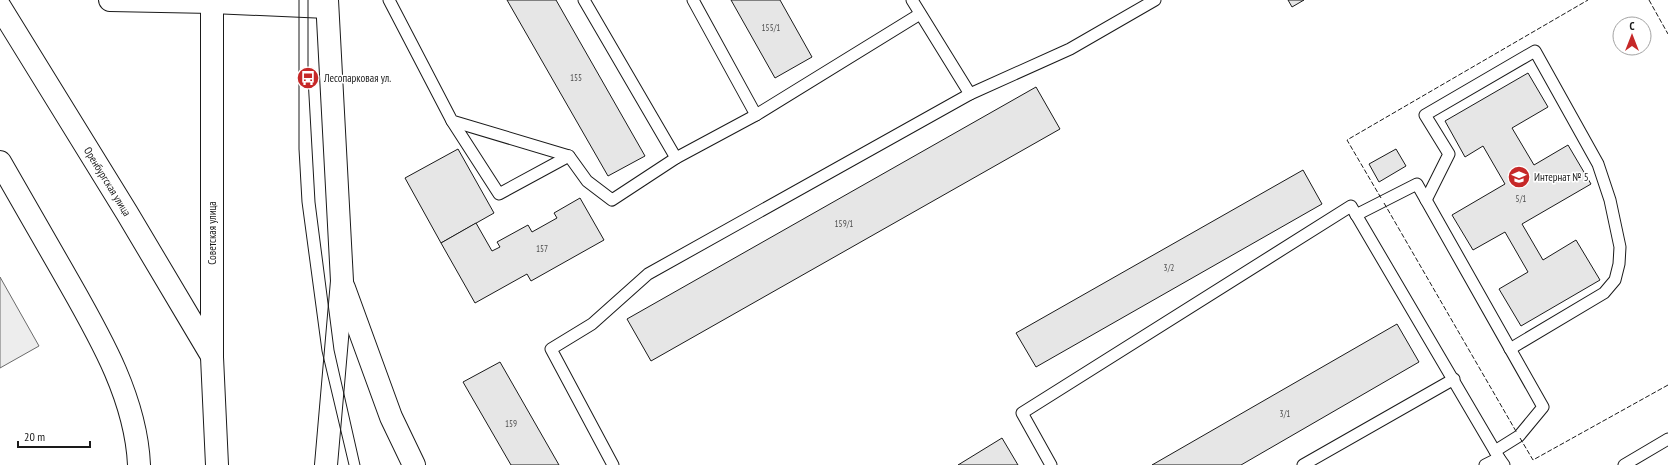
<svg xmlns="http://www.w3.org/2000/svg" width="1668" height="465" viewBox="0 0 1668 465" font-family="'PT Sans Narrow',sans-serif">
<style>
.parking{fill:#ededed;stroke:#6a6a6a}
.building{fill:#e6e6e6;stroke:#1a1a1a}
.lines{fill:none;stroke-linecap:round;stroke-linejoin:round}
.lane-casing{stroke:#1a1a1a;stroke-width:13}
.street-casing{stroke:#1a1a1a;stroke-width:24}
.primary-casing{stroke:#1a1a1a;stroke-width:24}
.lane{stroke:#fff;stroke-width:11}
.street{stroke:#fff;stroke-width:22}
.primary{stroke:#fff;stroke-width:22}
.tram{stroke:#1a1a1a;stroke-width:1}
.fence{stroke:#1a1a1a;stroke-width:1;stroke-dasharray:5 2;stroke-linecap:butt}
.labels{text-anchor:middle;stroke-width:3;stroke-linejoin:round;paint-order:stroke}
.number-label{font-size:9px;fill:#4d4d4d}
.poi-label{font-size:11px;fill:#1a1a1a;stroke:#fff;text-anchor:start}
.street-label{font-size:11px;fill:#1a1a1a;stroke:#fff}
</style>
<rect width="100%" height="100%" fill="#fff"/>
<!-- parking -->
<polygon class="parking" points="0,277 39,346 0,368"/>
<!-- building -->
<g class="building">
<polygon points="507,0 556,0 645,156 608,176"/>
<polygon points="731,0 780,0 812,57 775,78"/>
<polygon points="1288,0 1304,0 1292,7"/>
<polygon points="1528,73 1548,107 1512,128 1534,165 1568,145 1591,184 1522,224 1543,260 1576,240 1600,280 1521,326 1499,289 1528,272 1505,232 1473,250 1452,215 1505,184 1483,146 1465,157 1445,121"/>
<polygon points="1036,87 1060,129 651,361 627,319"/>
<polygon points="458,149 494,213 441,243 405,178"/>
<polygon points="1396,149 1406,166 1379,182 1369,164"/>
<polygon points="1303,170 1322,204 1036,367 1016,333"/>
<polygon points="580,198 604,240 531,281 527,274 475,303 441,243 476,223 492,251 500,247 497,242 528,225 532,232 557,218 554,213"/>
<polygon points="1397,324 1419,362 1241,465 1152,465"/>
<polygon points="500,362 559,465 511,465 463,382"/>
<polygon points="1002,438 1018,465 958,465"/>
</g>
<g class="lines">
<!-- lane casing -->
<g class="lane-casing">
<g id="lane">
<polyline points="389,0 452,121 569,156"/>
<polyline points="584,0 676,158"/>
<polyline points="693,0 756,115"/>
<polyline points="912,0 970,94"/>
<polyline points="452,121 499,194 569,156 587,181 612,200 676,158 756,115 920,14"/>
<polyline points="1426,200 1449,154 1425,115 1535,51 1598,164 1610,200 1620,247 1619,264 1615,280 1604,293 1510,349"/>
<polyline points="1356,215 1417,184 1543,407 1519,436 1495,451"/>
<polyline points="613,465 551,349 592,324 648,274 970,94 1070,49 1155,0"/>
<polyline points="1051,465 1022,413 1351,206 1499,458"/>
<polyline points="1303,465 1454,379"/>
<polyline points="1485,465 1499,458 1504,465"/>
<polyline points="1624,465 1668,439"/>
</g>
</g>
<!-- street casing -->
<g class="street-casing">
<path id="street" d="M 0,162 C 21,198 41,234 62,270 C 96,330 136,395 139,465"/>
</g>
<!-- primary casing -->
<g class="primary-casing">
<g id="primary">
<polyline points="110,0 212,2 327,7"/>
<polyline points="212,0 212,357 217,465"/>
<path id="s1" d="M 0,7 L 127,213 L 212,356"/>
<polyline points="344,288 391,417 414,465"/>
<polyline points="326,465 342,281 327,0"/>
</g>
</g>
<!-- lane -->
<use href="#lane" class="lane"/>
<!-- street -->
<use href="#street" class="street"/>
<!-- primary -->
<use href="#primary" class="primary"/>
<!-- tram -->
<g class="tram">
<polyline points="299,0 299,149 302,202 322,351 349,465"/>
<polyline points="308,0 308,78 315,202 334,350 360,465"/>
</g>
<!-- fence -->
<g class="fence">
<polyline points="1649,0 1668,34"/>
<polyline points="1381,198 1347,140 1588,0"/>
<polyline points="1384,203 1517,433"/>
<polyline points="1520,438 1533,460 1668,385"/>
</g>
</g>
<!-- icons -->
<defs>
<g id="bus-disc" transform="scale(1.15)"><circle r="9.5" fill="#c62828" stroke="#fff"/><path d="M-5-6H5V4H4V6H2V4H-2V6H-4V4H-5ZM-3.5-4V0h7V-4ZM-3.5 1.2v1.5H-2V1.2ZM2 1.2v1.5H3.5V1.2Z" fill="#fff"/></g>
<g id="school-disc" transform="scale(1.15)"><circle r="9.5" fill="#c62828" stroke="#fff"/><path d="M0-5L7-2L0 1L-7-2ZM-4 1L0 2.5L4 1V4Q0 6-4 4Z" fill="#fff"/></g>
</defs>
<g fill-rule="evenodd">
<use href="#bus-disc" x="308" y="78"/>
<use href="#school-disc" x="1519" y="177"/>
</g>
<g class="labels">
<!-- number labels -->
<g class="number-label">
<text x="771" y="31">155/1</text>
<text x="576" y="81">155</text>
<text x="1521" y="202">5/1</text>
<text x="844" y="227">159/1</text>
<text x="542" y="252">157</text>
<text x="1169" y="271">3/2</text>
<text x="1285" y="417">3/1</text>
<text x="511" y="427">159</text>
</g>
<!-- poi labels -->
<g class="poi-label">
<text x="324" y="82">Лесопарковая ул.</text>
<text x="1534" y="181">Интернат № 5</text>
</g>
<!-- street labels -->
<g class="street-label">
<text dy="4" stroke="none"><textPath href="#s1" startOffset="205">Оренбургская улица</textPath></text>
<text transform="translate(212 233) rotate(-90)" y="4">Советская улица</text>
</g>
</g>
<!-- north arrow -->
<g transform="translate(1632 36)"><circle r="19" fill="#ffffff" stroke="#a3a3a3"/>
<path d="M0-3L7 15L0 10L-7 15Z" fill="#c62828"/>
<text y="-6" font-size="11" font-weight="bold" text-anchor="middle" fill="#1a1a1a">С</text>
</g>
<!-- scale -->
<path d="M18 441v6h72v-6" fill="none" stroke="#1a1a1a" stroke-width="2"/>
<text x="24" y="441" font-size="12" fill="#1a1a1a" stroke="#ffffff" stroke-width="3" paint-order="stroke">20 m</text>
</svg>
